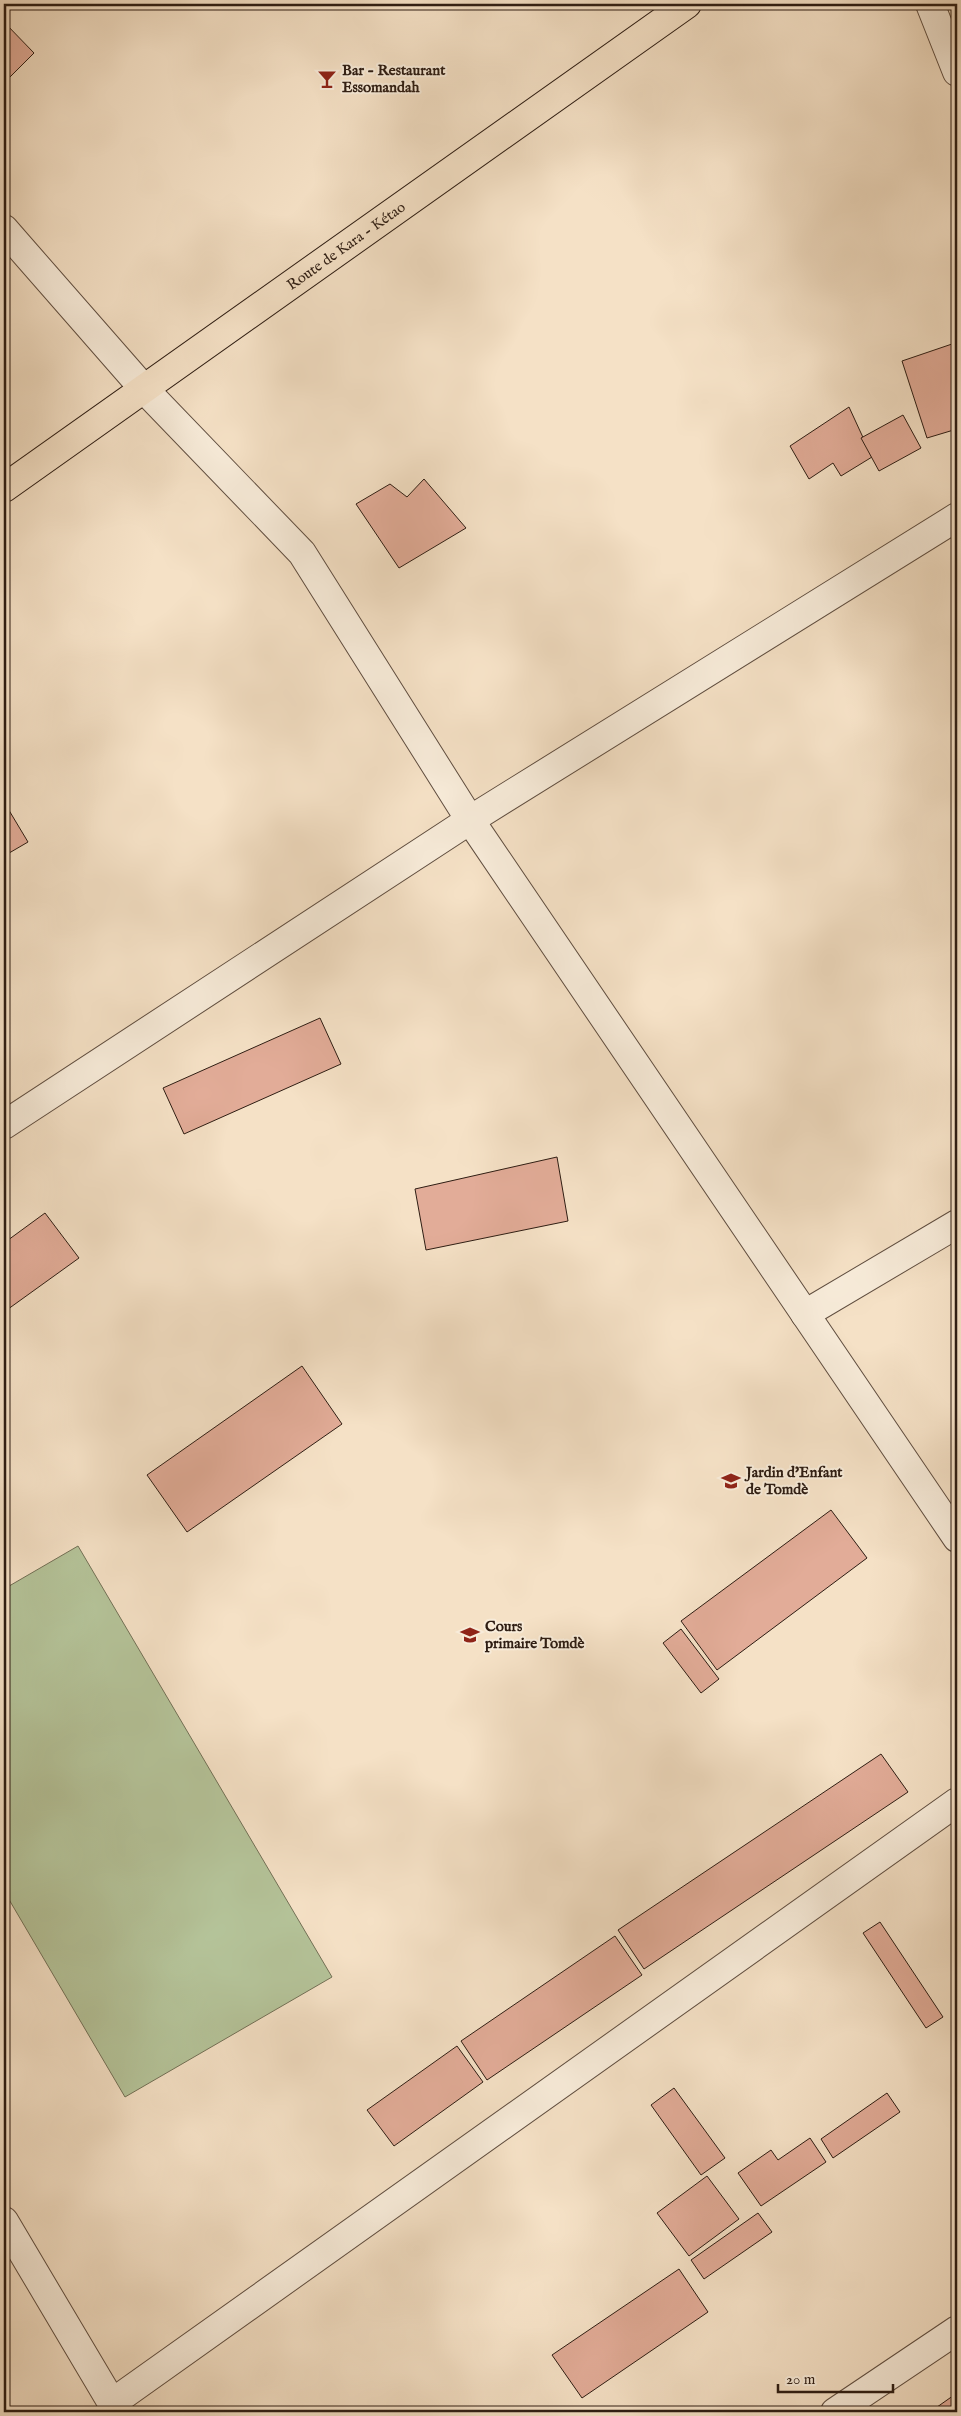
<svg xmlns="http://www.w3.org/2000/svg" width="961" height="2416" viewBox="0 0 961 2416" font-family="'IM FELL English',serif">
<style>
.garden{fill:#b5c49a;stroke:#727056}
.building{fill:#e2ac98;stroke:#2e1d13}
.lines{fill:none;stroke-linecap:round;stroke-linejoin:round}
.minor-casing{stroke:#604e40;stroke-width:30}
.primary-casing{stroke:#2e1d13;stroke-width:30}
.minor{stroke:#f8ecda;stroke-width:28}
.primary{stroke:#f5e1c6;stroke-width:28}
.labels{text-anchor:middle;stroke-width:4;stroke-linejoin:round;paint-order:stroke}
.poi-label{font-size:15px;font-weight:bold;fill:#2e1d13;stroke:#f8ecda;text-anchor:start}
.street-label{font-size:15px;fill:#2e1d13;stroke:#f8ecda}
</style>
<rect width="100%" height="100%" fill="#f5e1c6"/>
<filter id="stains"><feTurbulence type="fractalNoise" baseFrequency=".004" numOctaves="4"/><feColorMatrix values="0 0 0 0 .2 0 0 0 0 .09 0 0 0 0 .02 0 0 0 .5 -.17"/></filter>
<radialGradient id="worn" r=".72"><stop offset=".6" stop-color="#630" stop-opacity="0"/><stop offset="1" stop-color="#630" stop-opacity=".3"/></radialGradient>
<!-- garden -->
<polygon class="garden" points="78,1546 332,1977 125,2097 4,1891 4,1589"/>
<!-- building -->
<g class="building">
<polygon points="4,22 34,53 4,83"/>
<polygon points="952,344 957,361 957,429 927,438 902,361"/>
<polygon points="849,407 872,457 841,476 833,463 809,479 790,446"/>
<polygon points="903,415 921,448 879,471 861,438"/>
<polygon points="424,479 466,528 399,568 356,504 390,484 407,497"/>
<polygon points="4,802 28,842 4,856"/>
<polygon points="320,1018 341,1064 184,1134 163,1088"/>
<polygon points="557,1157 568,1221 426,1250 415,1189"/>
<polygon points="45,1213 79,1258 4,1312 4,1243"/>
<polygon points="302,1366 342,1424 187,1532 147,1475"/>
<polygon points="831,1510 867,1558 717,1670 681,1621"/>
<polygon points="681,1629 719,1679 701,1693 663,1643"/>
<polygon points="881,1754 908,1792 644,1969 618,1930"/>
<polygon points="880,1922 943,2017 926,2028 863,1933"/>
<polygon points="615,1936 642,1975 487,2080 461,2041"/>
<polygon points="457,2046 483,2082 394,2146 367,2110"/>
<polygon points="674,2088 725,2158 701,2175 651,2105"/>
<polygon points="887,2093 900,2112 833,2158 821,2139"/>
<polygon points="810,2138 826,2162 761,2206 738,2173 771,2150 778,2160"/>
<polygon points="707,2176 739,2219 689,2256 657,2213"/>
<polygon points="758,2213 772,2232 704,2279 691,2260"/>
<polygon points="679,2269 708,2312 582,2398 552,2355"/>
<polygon points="957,2393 957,2412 930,2412"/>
</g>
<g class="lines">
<!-- minor casing -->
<g class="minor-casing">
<g id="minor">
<polyline points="930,4 957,72"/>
<polyline points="4,229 144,389 302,553 470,820 957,1538"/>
<polyline points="4,1125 470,820 957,517"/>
<polyline points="805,1314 957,1224"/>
<polyline points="4,2221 112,2403 114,2412"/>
<polyline points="112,2403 957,1802"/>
<polyline points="835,2412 957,2330"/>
</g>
</g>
<!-- primary casing -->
<g class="primary-casing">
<g id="primary">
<path id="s1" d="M 4,488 L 687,4"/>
</g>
</g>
<!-- minor -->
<use href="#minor" class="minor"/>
<!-- primary -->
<use href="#primary" class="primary"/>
</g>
<!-- icons -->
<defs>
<g id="bar-bare" transform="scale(1.5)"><path d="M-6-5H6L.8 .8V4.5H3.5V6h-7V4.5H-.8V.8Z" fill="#8f2418" stroke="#f8ecda" stroke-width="2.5" paint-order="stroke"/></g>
<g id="school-bare" transform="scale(1.5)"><path d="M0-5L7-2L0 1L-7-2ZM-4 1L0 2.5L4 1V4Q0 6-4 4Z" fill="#8f2418" stroke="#f8ecda" stroke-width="2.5" paint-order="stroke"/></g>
</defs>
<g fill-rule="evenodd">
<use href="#bar-bare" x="327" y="79"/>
<use href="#school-bare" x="731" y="1481"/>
<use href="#school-bare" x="470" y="1635"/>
</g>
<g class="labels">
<!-- poi labels -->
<g class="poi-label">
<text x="342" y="75">Bar - Restaurant<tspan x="342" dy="17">Essomandah</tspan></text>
<text x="746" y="1477">Jardin d'Enfant<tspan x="746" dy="17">de Tomdè</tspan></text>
<text x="485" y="1631">Cours<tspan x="485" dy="17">primaire Tomdè</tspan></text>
</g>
<!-- street labels -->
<g class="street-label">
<text dy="5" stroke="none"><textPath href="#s1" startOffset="419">Route de Kara - Kétao</textPath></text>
</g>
</g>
<!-- margin -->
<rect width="961" height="2416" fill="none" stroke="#f5e1c6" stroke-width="20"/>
<rect x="5" y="5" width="951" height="2406" fill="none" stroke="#2e1d13" stroke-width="2.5"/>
<rect x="10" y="10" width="941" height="2396" fill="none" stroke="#2e1d13"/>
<!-- scale -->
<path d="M778 2384v8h115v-8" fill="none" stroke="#2e1d13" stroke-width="2.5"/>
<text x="786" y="2384" font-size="15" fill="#2e1d13" stroke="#f8ecda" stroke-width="4" paint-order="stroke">20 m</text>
<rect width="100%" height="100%" filter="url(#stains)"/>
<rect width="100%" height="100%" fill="url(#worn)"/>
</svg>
